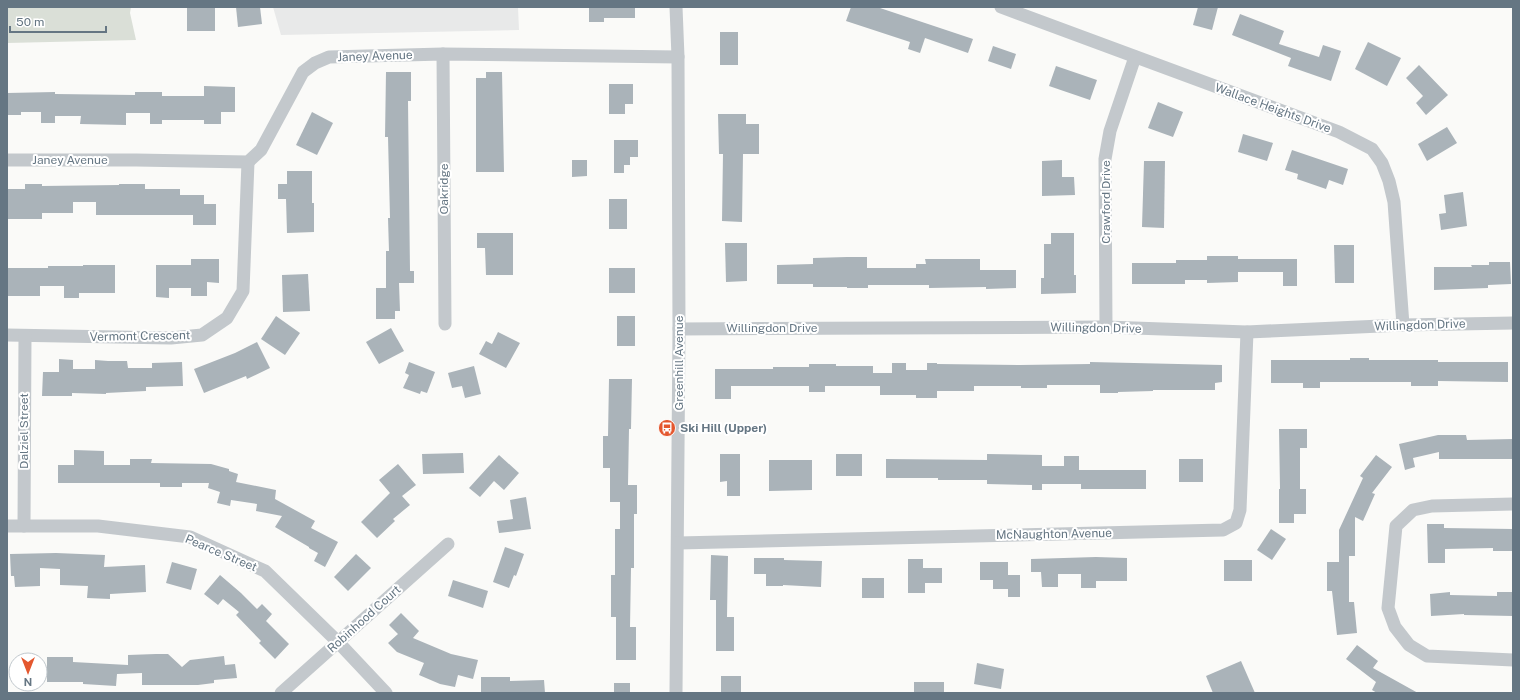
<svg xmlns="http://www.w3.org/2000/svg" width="1520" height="700" viewBox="0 0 1520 700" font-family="'Public Sans',sans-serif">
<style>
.built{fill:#e8e9e9}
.green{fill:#dadfd7}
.building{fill:#aab3b9}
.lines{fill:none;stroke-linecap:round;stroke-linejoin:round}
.minor{stroke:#c3c8cc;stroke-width:13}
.labels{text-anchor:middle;stroke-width:4;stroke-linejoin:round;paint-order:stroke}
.street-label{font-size:12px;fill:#657683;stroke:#fff}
.poi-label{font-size:12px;font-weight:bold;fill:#657683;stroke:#fff;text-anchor:start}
</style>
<rect width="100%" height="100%" fill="#fafaf8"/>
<!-- built -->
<polygon class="built" points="273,7 518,7 519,30 281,35"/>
<!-- green -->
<polygon class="green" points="7,7 131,7 130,13 136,40 7,43"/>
<!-- building -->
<g class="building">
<rect x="187" y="7" width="28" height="24"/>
<polygon points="236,7 260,7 262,24 238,27"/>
<polygon points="589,7 635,7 635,18 604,18 604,22 589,22"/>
<polygon points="851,7 877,7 973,39 968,53 925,38 920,53 908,49 910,42 846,21"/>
<polygon points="1198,7 1218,7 1212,30 1193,25"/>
<polygon points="1240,14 1284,31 1279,44 1319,57 1323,45 1341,51 1331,81 1288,66 1291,58 1232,35"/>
<rect x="720" y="32" width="18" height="33"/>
<polygon points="1368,42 1401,58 1387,86 1355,69"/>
<polygon points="993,46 1016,54 1011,69 988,61"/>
<polygon points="1419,65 1448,95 1426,115 1416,103 1423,96 1406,78"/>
<polygon points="1056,66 1097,80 1090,100 1049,86"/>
<polygon points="386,72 411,72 411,101 408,101 410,271 414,271 414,283 399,283 400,311 395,311 395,319 376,319 376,288 386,288 386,251 389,251 388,218 390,218 388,137 385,137"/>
<polygon points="486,72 502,72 504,172 476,172 476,78 486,78"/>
<polygon points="609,84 633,84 633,104 625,104 625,114 609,114"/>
<polygon points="204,86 235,87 235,112 221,112 221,124 204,124 204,120 162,120 162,124 150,124 150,113 126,113 126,125 80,124 81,116 55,116 55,123 41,123 41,112 21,112 21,115 7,115 7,93 55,92 55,94 135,95 135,92 162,92 162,96 204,96"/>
<polygon points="1158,102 1183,112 1173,137 1148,128"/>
<polygon points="312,112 333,123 317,155 296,145"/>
<polygon points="718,114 746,114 746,124 759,124 759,154 743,154 742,222 722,221 723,154 719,154"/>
<polygon points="1447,127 1457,143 1427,161 1418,144"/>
<polygon points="1243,134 1273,143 1267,161 1238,152"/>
<polygon points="614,140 638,140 638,157 630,157 630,165 624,165 624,173 614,173"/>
<polygon points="1292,150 1348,169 1343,185 1329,180 1326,189 1297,179 1298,174 1285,170"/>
<polygon points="572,160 587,160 587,176 572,177"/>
<polygon points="1062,160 1062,177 1074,177 1075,195 1042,196 1042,161"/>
<polygon points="1144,161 1165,161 1164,228 1142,227"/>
<polygon points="287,171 312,171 312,203 314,203 314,232 287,233 286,199 278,199 278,184 287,184"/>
<polygon points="25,184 42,184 42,186 119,185 119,184 145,184 145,189 180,189 180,195 204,195 204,204 216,204 216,225 193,225 193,215 96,215 96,202 73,202 73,213 42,213 42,219 7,219 7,189 25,189"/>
<polygon points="1463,192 1467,226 1441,230 1439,214 1446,213 1444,195"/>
<rect x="609" y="199" width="18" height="30"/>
<polygon points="477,233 513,233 513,275 486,275 485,248 477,248"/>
<polygon points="1051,233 1074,233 1074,275 1076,275 1076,293 1041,294 1041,278 1044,278 1044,244 1051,244"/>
<polygon points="725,243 747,243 747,281 726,282"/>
<polygon points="1334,245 1354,245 1354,283 1335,283"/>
<polygon points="1207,256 1238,256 1238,259 1297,259 1297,286 1283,286 1283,272 1238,272 1238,282 1207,283 1207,280 1185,280 1185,284 1132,284 1132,263 1176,263 1176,260 1207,260"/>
<polygon points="847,257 867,257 867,268 916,268 916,264 926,264 925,259 980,259 980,270 1016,270 1016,288 986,289 986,287 929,288 929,285 868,285 868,288 847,288 847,287 813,287 813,284 777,284 777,265 813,264 813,258"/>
<polygon points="191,259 219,259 219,283 207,282 207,296 191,296 191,288 169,288 169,298 156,297 156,265 191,265"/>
<polygon points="1489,262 1510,262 1511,284 1488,285 1488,288 1434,290 1434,267 1472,267 1471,265 1489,265"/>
<polygon points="83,265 115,265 115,293 79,293 79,298 64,298 64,286 40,286 40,296 8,296 8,268 48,268 48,266 83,266"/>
<rect x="609" y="268" width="26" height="25"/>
<polygon points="308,274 310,311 283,312 282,275"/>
<polygon points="276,316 300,333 285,355 261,339"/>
<rect x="617" y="316" width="18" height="30"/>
<polygon points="391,328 404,351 379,364 366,342"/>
<polygon points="498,332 520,343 506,368 479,354 486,341 492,344"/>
<polygon points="257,342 270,368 247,379 246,376 204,393 194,369 235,353"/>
<polygon points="1350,358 1369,358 1369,360 1438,360 1438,362 1508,362 1508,382 1438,381 1438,386 1411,386 1411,382 1320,382 1320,388 1303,388 1303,383 1271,383 1271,360 1350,360"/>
<polygon points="59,359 73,360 73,369 95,369 95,360 108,361 127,361 128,368 152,368 152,363 182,362 183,386 146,387 146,391 106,393 106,394 72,393 72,396 42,396 43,372 59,372"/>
<polygon points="409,362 435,372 427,393 421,391 420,394 403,388 409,375 405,373"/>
<polygon points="1090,362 1222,365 1222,382 1215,383 1215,390 1153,390 1153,391 1118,392 1118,393 1100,393 1100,385 1047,385 1047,388 1021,388 1021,386 974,386 974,391 937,391 937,398 916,398 916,395 880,395 880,386 825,386 825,392 809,392 809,386 731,386 731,399 715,399 715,369 773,369 773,367 809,367 809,364 836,364 836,366 873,366 873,373 892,373 892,363 906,363 906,370 927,370 927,363 937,363 937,364 1020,365 1090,364"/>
<polygon points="474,366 481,394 465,398 462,386 452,388 448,373"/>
<polygon points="609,379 632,379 631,429 629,429 628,485 637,485 637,514 634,514 634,568 631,568 630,627 636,627 636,660 616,660 616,617 611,617 611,575 615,575 615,529 620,529 620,502 610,502 610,468 603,468 603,436 608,436"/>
<polygon points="1279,429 1307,429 1307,448 1300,448 1300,489 1306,489 1306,514 1294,514 1294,523 1279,523 1279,489 1280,489"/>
<polygon points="1438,435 1466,435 1467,440 1513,439 1513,459 1439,459 1439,452 1413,458 1415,467 1405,470 1399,444"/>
<polygon points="74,450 104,451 104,465 130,465 130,459 152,459 151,463 211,464 229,469 229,471 238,474 236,482 276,490 275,499 315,521 311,528 338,542 325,567 314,561 318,553 309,548 309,547 275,527 282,516 256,511 257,504 231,500 230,506 217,503 220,492 208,488 209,483 182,483 182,487 160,487 160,483 58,483 58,465 74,465"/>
<polygon points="463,453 464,473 423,474 422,454"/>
<polygon points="720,454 740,454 740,496 727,496 727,481 720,482"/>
<rect x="836" y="454" width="26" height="22"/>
<polygon points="987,454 1042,455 1042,466 1064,466 1064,456 1079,456 1079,470 1146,470 1146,489 1081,489 1081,484 1042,484 1042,490 1032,490 1032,485 987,484 987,480 938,480 938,478 886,478 886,459 987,460"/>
<polygon points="499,455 519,473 504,490 494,481 480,497 469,488"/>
<polygon points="1376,455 1392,467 1372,493 1375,494 1363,521 1355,517 1355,556 1349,556 1349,602 1354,602 1357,633 1337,635 1332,591 1327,591 1327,562 1339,562 1339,530 1363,478 1360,476"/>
<rect x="1179" y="459" width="24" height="23"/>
<polygon points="769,460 812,460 812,490 769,491"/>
<polygon points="398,464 416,485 402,496 410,505 393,519 395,521 377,538 361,522 390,493 379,480"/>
<polygon points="526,497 531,529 499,533 497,521 513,519 510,500"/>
<polygon points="1427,524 1444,524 1444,528 1513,529 1513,551 1493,551 1493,548 1445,549 1445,563 1428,563"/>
<polygon points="1271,529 1286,539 1272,560 1257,550"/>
<polygon points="505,547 524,554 516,576 514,575 509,588 493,582"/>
<polygon points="56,553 105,555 104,567 145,565 146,592 110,594 110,599 87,598 88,586 60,585 60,569 40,568 40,586 15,587 14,576 11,576 10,554"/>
<polygon points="356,554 371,568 348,591 334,577"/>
<polygon points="711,555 728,556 727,617 734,617 734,651 716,651 716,600 710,600"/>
<polygon points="1096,557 1127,558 1127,581 1096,581 1096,588 1081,588 1081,574 1058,574 1058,587 1042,587 1041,572 1031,572 1031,559"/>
<polygon points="754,558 784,558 784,560 822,561 821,587 783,585 783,586 766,586 766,574 754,574"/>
<polygon points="908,559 923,559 923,568 942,568 942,583 925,583 925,593 908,593"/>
<rect x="1224" y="560" width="28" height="21"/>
<polygon points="172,562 197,569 191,590 166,583"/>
<polygon points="980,562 1008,562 1008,575 1020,575 1020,597 1008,597 1008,589 993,589 993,580 980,580"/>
<polygon points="220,575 241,593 257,609 262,604 272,614 266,621 289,644 275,659 259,643 261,641 236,615 239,612 223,599 218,605 204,594"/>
<rect x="862" y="578" width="22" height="20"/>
<polygon points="453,580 488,591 483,608 448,596"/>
<polygon points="1450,592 1450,595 1497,596 1497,592 1513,592 1513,616 1464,615 1464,614 1431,616 1430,594"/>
<polygon points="401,613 419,631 413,638 451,654 478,660 473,679 458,675 455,687 440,684 419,675 424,663 397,652 388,643 398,634 389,625"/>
<polygon points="1357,645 1378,661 1373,668 1418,693 1377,693 1372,690 1376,682 1346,659"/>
<polygon points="156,654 168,654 182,667 190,660 224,656 225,665 235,664 237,678 214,680 214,683 198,685 142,685 142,673 117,674 116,686 83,684 83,682 47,682 47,657 73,657 73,662 128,665 128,655"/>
<polygon points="1241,661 1255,693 1213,693 1206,676"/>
<polygon points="977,663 1004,669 1001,689 974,684"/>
<rect x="721" y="676" width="20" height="17"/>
<polygon points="481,677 510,677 510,681 544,680 545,693 481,693"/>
<rect x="914" y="682" width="30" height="11"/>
<rect x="614" y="683" width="16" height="10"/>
</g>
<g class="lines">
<!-- minor -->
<g class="minor">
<polyline points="676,7 678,57 679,329 676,693"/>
<polyline points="1001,7 1339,132 1372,149 1382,163 1389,181 1394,202 1403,325"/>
<polyline points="443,54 445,324"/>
<polyline points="7,160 136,160 248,162 261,150 303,72 315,63 329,57 443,54 678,57"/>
<polyline points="1106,327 1105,159 1110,131 1135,57"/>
<polyline points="679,329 1106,327 1247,332 1403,325 1513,323"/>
<polyline points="7,335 171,338 202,335 227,318 243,291 248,162"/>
<polyline points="1513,504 1432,506 1413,510 1396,526 1388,608 1395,627 1409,645 1427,656 1513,660"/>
<polyline points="7,526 98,526 190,537 265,571 338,642 386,693"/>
<polyline points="24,526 25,336"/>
<polyline points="678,543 1223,530 1236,523 1240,510 1247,332"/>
<polyline points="281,693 448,544"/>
</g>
</g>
<!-- icons -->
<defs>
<g id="bus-disc" transform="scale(0.9)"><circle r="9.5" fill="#e4572e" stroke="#fff"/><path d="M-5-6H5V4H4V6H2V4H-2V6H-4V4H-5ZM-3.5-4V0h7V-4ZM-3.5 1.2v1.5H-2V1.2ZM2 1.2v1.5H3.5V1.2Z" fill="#fff"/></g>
</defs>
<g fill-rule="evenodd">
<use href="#bus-disc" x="667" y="428"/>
</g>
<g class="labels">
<!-- street labels -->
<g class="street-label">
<text transform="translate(375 56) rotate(-2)" y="4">Janey Avenue</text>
<text transform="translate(1273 108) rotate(20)" y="4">Wallace Heights Drive</text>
<text x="70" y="164">Janey Avenue</text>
<text transform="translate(444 189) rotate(-90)" y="4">Oakridge</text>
<text transform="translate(1106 202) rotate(-90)" y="4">Crawford Drive</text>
<text transform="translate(1420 325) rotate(-2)" y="4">Willingdon Drive</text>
<text x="772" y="332">Willingdon Drive</text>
<text transform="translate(1096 328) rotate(1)" y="4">Willingdon Drive</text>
<text transform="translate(140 336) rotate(-1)" y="4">Vermont Crescent</text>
<text transform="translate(679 363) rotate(-90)" y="4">Greenhill Avenue</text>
<text transform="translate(24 431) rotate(-90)" y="4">Dalziel Street</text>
<text transform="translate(1054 534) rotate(-1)" y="4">McNaughton Avenue</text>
<text transform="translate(221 553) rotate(23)" y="4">Pearce Street</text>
<text transform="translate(364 619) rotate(-42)" y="4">Robinhood Court</text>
</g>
<!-- poi labels -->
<g class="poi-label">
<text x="680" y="432">Ski Hill (Upper)</text>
</g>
</g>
<!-- border -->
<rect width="1520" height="700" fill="none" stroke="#657683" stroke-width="16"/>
<!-- north arrow -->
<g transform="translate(28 672) rotate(180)"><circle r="19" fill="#ffffff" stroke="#c1c8cd"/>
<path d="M0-3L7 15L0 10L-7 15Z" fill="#e4572e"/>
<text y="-6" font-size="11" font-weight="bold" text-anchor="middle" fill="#657683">N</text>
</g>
<!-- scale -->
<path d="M10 26v6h96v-6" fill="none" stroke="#657683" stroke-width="2"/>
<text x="16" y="26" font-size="12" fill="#657683" stroke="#ffffff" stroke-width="3" paint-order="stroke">50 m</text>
</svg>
